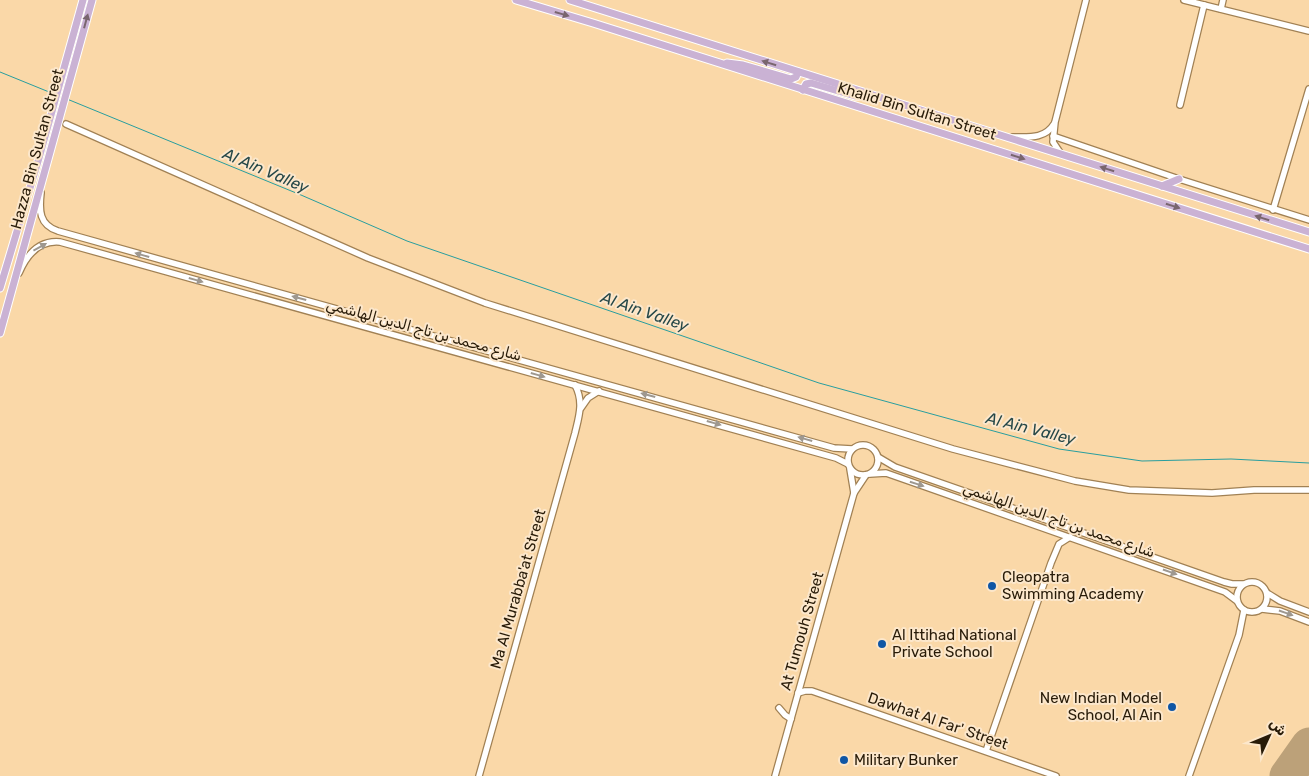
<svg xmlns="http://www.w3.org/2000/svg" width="1309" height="776" viewBox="0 0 1309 776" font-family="Rubik,Cairo,sans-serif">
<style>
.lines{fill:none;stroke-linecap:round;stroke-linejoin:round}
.stream{stroke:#289e9f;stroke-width:1}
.runway{stroke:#bca179;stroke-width:35}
.minor-casing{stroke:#a18154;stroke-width:8}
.major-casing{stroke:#fff;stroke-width:9}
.minor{stroke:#fff;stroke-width:5.5}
.major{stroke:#cab2d4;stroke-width:7}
.oneway{fill:#79666e}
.oneway2{fill:#9e9890}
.poi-dot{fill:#0f56a5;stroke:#fce7cb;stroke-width:2}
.labels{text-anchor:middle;stroke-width:4;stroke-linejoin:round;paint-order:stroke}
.street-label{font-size:15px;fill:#281b08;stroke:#fce7cb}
.poi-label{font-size:15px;fill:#281b08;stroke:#fce7cb;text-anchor:start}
.water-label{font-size:16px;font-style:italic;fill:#264848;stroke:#fce7cb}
</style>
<rect width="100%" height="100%" fill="#fad8a8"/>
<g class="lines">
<!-- stream -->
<g class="stream">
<polyline points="0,72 54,94"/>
<polyline points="67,99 301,195 407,241 819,383 1059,449 1142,461 1231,459 1309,463"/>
</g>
<!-- runway -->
<polyline class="runway" points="1287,776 1309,745"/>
<!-- minor casing -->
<g class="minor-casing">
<g id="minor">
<polyline points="1184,0 1309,31"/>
<polyline points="1221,9 1223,0"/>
<polyline points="1180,105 1204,5"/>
<polyline points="66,124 368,258 485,303 953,449 1075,481 1129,490 1212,493 1254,490 1309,490"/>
<polyline points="1053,136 1179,179 1309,220"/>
<path d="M 1013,137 C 1029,137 1045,139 1054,124"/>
<polyline points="1061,154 1053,142 1055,122 1086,0"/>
<path d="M 41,193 C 39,210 39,225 58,231 L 834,448 L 852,449"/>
<polyline points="1273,210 1309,89"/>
<path d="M 19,273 C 27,254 39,240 60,242 L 836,458 L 848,464"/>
<polyline points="581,408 588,398 599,391"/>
<circle cx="863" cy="460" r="15"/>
<polyline points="878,457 895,467 1224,582 1232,584 1243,584"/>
<polyline points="870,474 886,473 926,487 1225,592 1237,601"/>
<polyline points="854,493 866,475"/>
<circle cx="1252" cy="597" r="15"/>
<polyline points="1267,593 1280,601 1309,612"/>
<polyline points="1262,609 1280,611 1309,622"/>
<polyline points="798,693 805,691 812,691 1056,776"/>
<polyline points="779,708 785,715 791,719"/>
<polyline points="986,751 1051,563 1059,544 1070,537"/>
<path d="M 479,776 L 575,433 C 579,416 584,402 575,385"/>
<polyline points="775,776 854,493 850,469"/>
<polyline points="1189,776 1239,635 1244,610"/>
</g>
</g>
<!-- major casing -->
<g class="major-casing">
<g id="major">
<polyline points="516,0 593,23 1309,249"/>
<polyline points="570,0 1309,232"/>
<polyline points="727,63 743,65 791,79 796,77 798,72"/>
<polyline points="803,90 806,84 811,83 855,96 875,97"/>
<polyline points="1162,186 1179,179"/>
<polyline points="0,288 39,158 83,0"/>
<polyline points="0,333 92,0"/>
</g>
</g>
<!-- minor -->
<use href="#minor" class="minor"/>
<!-- major -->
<use href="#major" class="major"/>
</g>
<!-- one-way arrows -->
<defs><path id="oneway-solid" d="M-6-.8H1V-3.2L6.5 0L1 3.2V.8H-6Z" transform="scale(1.25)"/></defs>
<g class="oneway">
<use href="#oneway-solid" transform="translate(562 14) rotate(16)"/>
<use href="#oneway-solid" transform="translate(86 21) rotate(-75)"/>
<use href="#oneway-solid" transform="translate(769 63) rotate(-163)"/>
<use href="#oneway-solid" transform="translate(1018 157) rotate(18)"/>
<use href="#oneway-solid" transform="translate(1107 169) rotate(-162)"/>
<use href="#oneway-solid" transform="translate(1173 206) rotate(18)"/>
<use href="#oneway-solid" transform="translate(1262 218) rotate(-163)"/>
</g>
<g class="oneway2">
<use href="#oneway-solid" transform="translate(40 247) rotate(-29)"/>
<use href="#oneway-solid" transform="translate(142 255) rotate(-164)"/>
<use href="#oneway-solid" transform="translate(196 280) rotate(16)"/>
<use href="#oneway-solid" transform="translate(299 298) rotate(-165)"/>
<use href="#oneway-solid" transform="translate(538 375) rotate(16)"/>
<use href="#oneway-solid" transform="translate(648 395) rotate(-165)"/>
<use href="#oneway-solid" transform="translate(714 423) rotate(16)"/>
<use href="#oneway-solid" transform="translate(805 439) rotate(-164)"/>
<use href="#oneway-solid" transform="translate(917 484) rotate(18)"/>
<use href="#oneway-solid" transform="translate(1170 572) rotate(19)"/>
<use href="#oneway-solid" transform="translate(1286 613) rotate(19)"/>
</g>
<!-- markers -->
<g class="poi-dot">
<circle cx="992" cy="586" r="5"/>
<circle cx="882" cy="644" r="5"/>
<circle cx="1172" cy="707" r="5"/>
<circle cx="844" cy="760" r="5"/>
</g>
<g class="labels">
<!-- street labels -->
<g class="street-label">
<text transform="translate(917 111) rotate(17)" y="5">Khalid Bin Sultan Street</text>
<text transform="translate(37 149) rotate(-75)" y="5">Hazza Bin Sultan Street</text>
<text transform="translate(424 330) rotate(15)" y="5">شارع محمد بن تاج الدين الهاشمي</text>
<text transform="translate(1059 520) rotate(19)" y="5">شارع محمد بن تاج الدين الهاشمي</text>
<text transform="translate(518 589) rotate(-74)" y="5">Ma Al Murabba'at Street</text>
<text transform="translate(802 631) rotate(-74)" y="5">At Tumouh Street</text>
<text transform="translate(938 721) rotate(19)" y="5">Dawhat Al Far' Street</text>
</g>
<!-- poi labels -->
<g class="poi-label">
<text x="1002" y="582">Cleopatra<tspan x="1002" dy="17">Swimming Academy</tspan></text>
<text x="892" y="640">Al Ittihad National<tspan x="892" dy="17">Private School</tspan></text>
<text x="1162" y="703" text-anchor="end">New Indian Model<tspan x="1162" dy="17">School, Al Ain</tspan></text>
<text x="854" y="765">Military Bunker</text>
</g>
<!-- water labels -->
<g class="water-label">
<text transform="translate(266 170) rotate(23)" y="6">Al Ain Valley</text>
<text transform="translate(645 311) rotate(19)" y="6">Al Ain Valley</text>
<text transform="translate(1031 428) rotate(14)" y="6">Al Ain Valley</text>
</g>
</g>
<!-- north arrow -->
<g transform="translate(1269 736) rotate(46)" stroke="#fce7cb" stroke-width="4" paint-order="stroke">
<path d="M0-4L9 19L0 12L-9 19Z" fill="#281b08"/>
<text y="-8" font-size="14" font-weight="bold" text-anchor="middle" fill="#281b08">ش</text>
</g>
</svg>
